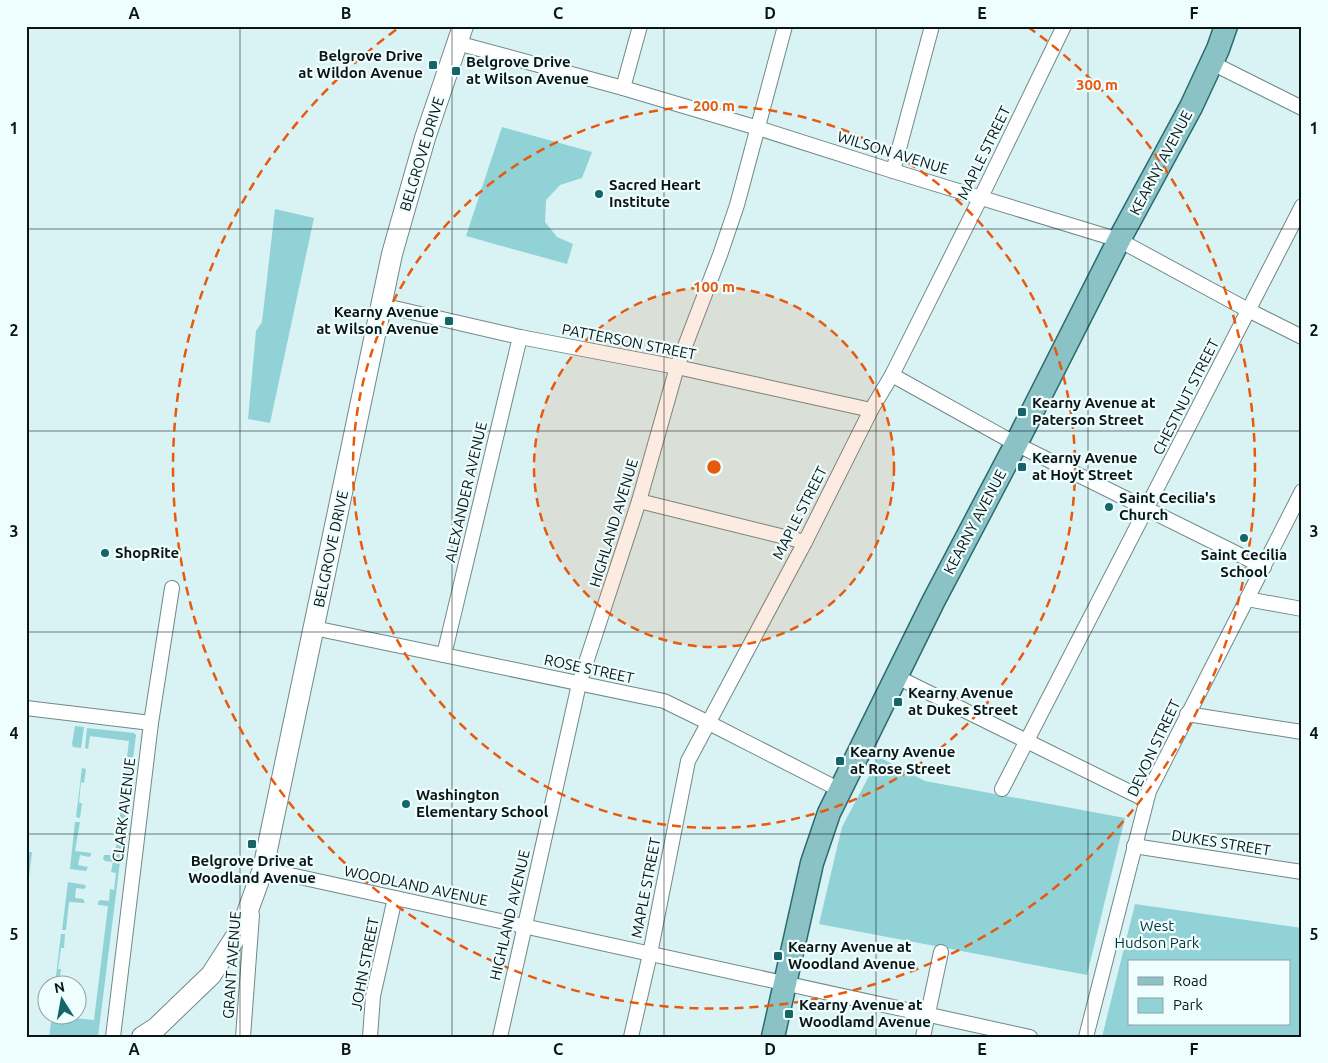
<svg xmlns="http://www.w3.org/2000/svg" width="1328" height="1063" viewBox="0 0 1328 1063" font-family="Ubuntu,sans-serif">
<style>
.green{fill:#90d2d6;fill-rule:evenodd}
.lines{fill:none;stroke-linecap:round;stroke-linejoin:round}
.street-casing{stroke:#718889;stroke-width:16}
.secondary-casing{stroke:#718889;stroke-width:22}
.primary-casing{stroke:#2b6b6f;stroke-width:25}
.street{stroke:#fff;stroke-width:14}
.secondary{stroke:#fff;stroke-width:20}
.primary{stroke:#8ac2c5;stroke-width:22}
.grid{fill:none;stroke:#0c1515;stroke-width:1;stroke-opacity:0.55}
.ring{fill:none;stroke:#e8590c;stroke-width:2.5;stroke-dasharray:9 6}
.poi-dot{fill:#146468;stroke:#eefdfe;stroke-width:2}
.labels{text-anchor:middle;stroke-width:4.5;stroke-linejoin:round;paint-order:stroke}
.poi-label{font-size:15px;font-weight:bold;fill:#0c1515;stroke:#eefdfe;text-anchor:start}
.street-label{font-size:15px;fill:#0c1515;stroke:#eefdfe}
.park-label{font-size:15px;fill:#093234;stroke:#eefdfe}
.centre{fill:#e8590c;stroke:#eefdfe;stroke-width:2.5}
.ring-label{font-size:15px;text-anchor:middle;font-weight:bold;fill:#e8590c;stroke:#eefdfe;stroke-width:4.5;stroke-linejoin:round;paint-order:stroke}
.neatline{fill:none;stroke:#0c1515;stroke-width:2}
.grid-label{font-size:16px;text-anchor:middle;font-weight:bold;fill:#0c1515}
</style>
<rect width="100%" height="100%" fill="#d9f2f4"/>
<!-- green -->
<g class="green">
<polygon points="502,127 592,152 582,178 560,185 546,200 545,222 557,237 573,244 567,264 466,236"/>
<polygon points="275,209 314,218 270,423 248,419 256,331 262,322"/>
<polygon points="75,726 84,727 81,748 73,747 72,744"/>
<polygon points="87,728 134,733 136,735 98,1037 49,1037 52,1016 94,1020 108,906 98,905 98,902 100,900 109,901 110,889 114,890 116,873 111,872 113,862 105,861 103,859 104,855 115,855 129,741 90,736 88,749 85,748"/>
<polygon points="879,757 925,781 1125,818 1087,975 819,924 842,827"/>
<polygon points="82,768 86,769 84,783 81,782 79,803 82,803 80,818 76,817"/>
<polygon points="75,822 80,822 75,851 91,853 91,855 89,857 80,855 78,865 88,867 86,871 70,869"/>
<polygon points="26,852 32,852 26,901 26,881 28,862 26,859"/>
<polygon points="68,882 85,885 86,887 84,889 76,888 75,898 83,899 85,903 69,902 66,930 62,930"/>
<path d="M 1135,904 L 1302,928 L 1302,1037 L 1102,1037 ZM 1129,962 L 1289,962 L 1289,1024 L 1129,1024 Z"/>
<polygon points="61,934 65,934 64,948 61,948 58,969 61,969 59,984 55,984"/>
</g>
<g class="lines">
<!-- street casing -->
<g class="street-casing">
<g id="street">
<polyline points="457,43 623,88 758,128 893,171 1119,240 1248,310 1302,337"/>
<polyline points="1212,63 1302,108"/>
<polyline points="623,88 640,26"/>
<polyline points="893,171 932,26"/>
<polyline points="381,305 520,337 677,367 871,410"/>
<polyline points="892,375 1016,444 1264,567"/>
<polyline points="639,501 805,542"/>
<polyline points="1247,599 1302,609"/>
<polyline points="314,628 664,701 709,723 840,790"/>
<polyline points="444,655 520,337"/>
<polyline points="897,677 1146,800"/>
<polyline points="26,708 151,723"/>
<polyline points="1187,714 1302,732"/>
<polyline points="1002,789 1302,206"/>
<polyline points="1134,846 1302,872"/>
<polyline points="263,869 1030,1037"/>
<polyline points="113,1037 151,723 172,588"/>
<polyline points="243,1037 252,915"/>
<polyline points="370,1037 373,996 395,898"/>
<polyline points="500,1037 579,684 639,501 677,367 720,255 737,205 785,26"/>
<polyline points="631,1037 650,954 688,761 805,542 871,410 892,375 981,197 1064,26"/>
<polyline points="923,1037 941,952"/>
<polyline points="1086,1037 1149,791 1302,491"/>
</g>
</g>
<!-- secondary casing -->
<g class="secondary-casing">
<polyline id="secondary" points="142,1037 156,1028 211,975 242,927 263,869 392,254 425,138 463,26"/>
</g>
<!-- primary casing -->
<g class="primary-casing">
<polyline id="primary" points="773,1037 812,863 829,813 933,602 1016,444 1119,240 1191,107 1218,49 1226,26"/>
</g>
<!-- street -->
<use href="#street" class="street"/>
<!-- secondary -->
<use href="#secondary" class="secondary"/>
<!-- primary -->
<use href="#primary" class="primary"/>
</g>
<!-- grid -->
<path class="grid" d="M 240,26 L 240,1037M 452,26 L 452,1037M 664,26 L 664,1037M 876,26 L 876,1037M 1088,26 L 1088,1037M 26,229 L 1302,229M 26,431 L 1302,431M 26,632 L 1302,632M 26,834 L 1302,834"/>
<!-- distance rings -->
<circle cx="714" cy="467" r="180" fill="#e8590c" fill-opacity=".12"/>
<g class="ring">
<circle cx="714" cy="467" r="180"/>
<circle cx="714" cy="467" r="361"/>
<path d="M1028 27A541 541 0 1 1 400 27"/>
</g>
<!-- markers -->
<g class="poi-dot">
<rect x="428" y="60" width="10" height="10" rx="2.5"/>
<rect x="451" y="66" width="10" height="10" rx="2.5"/>
<circle cx="599" cy="194" r="5"/>
<rect x="444" y="316" width="10" height="10" rx="2.5"/>
<rect x="1017" y="407" width="10" height="10" rx="2.5"/>
<rect x="1017" y="462" width="10" height="10" rx="2.5"/>
<circle cx="1109" cy="507" r="5"/>
<circle cx="1244" cy="538" r="5"/>
<circle cx="105" cy="553" r="5"/>
<rect x="893" y="697" width="10" height="10" rx="2.5"/>
<rect x="835" y="756" width="10" height="10" rx="2.5"/>
<circle cx="406" cy="804" r="5"/>
<rect x="247" y="839" width="10" height="10" rx="2.5"/>
<rect x="773" y="951" width="10" height="10" rx="2.5"/>
<rect x="784" y="1009" width="10" height="10" rx="2.5"/>
</g>
<g class="labels">
<!-- poi labels -->
<g class="poi-label">
<text x="423" y="61" text-anchor="end">Belgrove Drive<tspan x="423" dy="17">at Wildon Avenue</tspan></text>
<text x="466" y="67">Belgrove Drive<tspan x="466" dy="17">at Wilson Avenue</tspan></text>
<text x="609" y="190">Sacred Heart<tspan x="609" dy="17">Institute</tspan></text>
<text x="439" y="317" text-anchor="end">Kearny Avenue<tspan x="439" dy="17">at Wilson Avenue</tspan></text>
<text x="1032" y="408">Kearny Avenue at<tspan x="1032" dy="17">Paterson Street</tspan></text>
<text x="1032" y="463">Kearny Avenue<tspan x="1032" dy="17">at Hoyt Street</tspan></text>
<text x="1119" y="503">Saint Cecilia's<tspan x="1119" dy="17">Church</tspan></text>
<text x="115" y="558">ShopRite</text>
<text x="1244" y="560" text-anchor="middle">Saint Cecilia<tspan x="1244" dy="17">School</tspan></text>
<text x="908" y="698">Kearny Avenue<tspan x="908" dy="17">at Dukes Street</tspan></text>
<text x="850" y="757">Kearny Avenue<tspan x="850" dy="17">at Rose Street</tspan></text>
<text x="416" y="800">Washington<tspan x="416" dy="17">Elementary School</tspan></text>
<text x="252" y="866" text-anchor="middle">Belgrove Drive at<tspan x="252" dy="17">Woodland Avenue</tspan></text>
<text x="788" y="952">Kearny Avenue at<tspan x="788" dy="17">Woodland Avenue</tspan></text>
<text x="799" y="1010">Kearny Avenue at<tspan x="799" dy="17">Woodlamd Avenue</tspan></text>
</g>
<!-- street labels -->
<g class="street-label">
<text transform="translate(893 153) rotate(17)" y="5">WILSON AVENUE</text>
<text transform="translate(984 153) rotate(-64)" y="5">MAPLE STREET</text>
<text transform="translate(422 154) rotate(-73)" y="5">BELGROVE DRIVE</text>
<text transform="translate(1161 163) rotate(-62)" y="5">KEARNY AVENUE</text>
<text transform="translate(629 342) rotate(11)" y="5">PATTERSON STREET</text>
<text transform="translate(1186 397) rotate(-63)" y="5">CHESTNUT STREET</text>
<text transform="translate(466 492) rotate(-77)" y="5">ALEXANDER AVENUE</text>
<text transform="translate(800 513) rotate(-63)" y="5">MAPLE STREET</text>
<text transform="translate(975 522) rotate(-62)" y="5">KEARNY AVENUE</text>
<text transform="translate(614 523) rotate(-73)" y="5">HIGHLAND AVENUE</text>
<text transform="translate(331 549) rotate(-78)" y="5">BELGROVE DRIVE</text>
<text transform="translate(589 669) rotate(12)" y="5">ROSE STREET</text>
<text transform="translate(1154 748) rotate(-65)" y="5">DEVON STREET</text>
<text transform="translate(124 810) rotate(-83)" y="5">CLARK AVENUE</text>
<text transform="translate(1221 843) rotate(9)" y="5">DUKES STREET</text>
<text transform="translate(416 886) rotate(12)" y="5">WOODLAND AVENUE</text>
<text transform="translate(646 888) rotate(-79)" y="5">MAPLE STREET</text>
<text transform="translate(510 915) rotate(-77)" y="5">HIGHLAND AVENUE</text>
<text transform="translate(365 964) rotate(-79)" y="5">JOHN STREET</text>
<text transform="translate(232 965) rotate(-86)" y="5">GRANT AVENUE</text>
</g>
<!-- park labels -->
<g class="park-label">
<text x="1157" y="931">West<tspan x="1157" dy="17">Hudson Park</tspan></text>
</g>
</g>
<circle cx="714" cy="467" r="8" class="centre"/>
<g class="ring-label">
<text x="1097" y="90">300 m</text>
<text x="714" y="111">200 m</text>
<text x="714" y="292">100 m</text>
</g>
<!-- border -->
<rect width="1328" height="1063" fill="none" stroke="#eefdfe" stroke-width="55"/>
<!-- legend -->
<rect x="1128" y="960" width="162" height="65" fill="#eefdfe" stroke="#94a0a1"/>
<rect x="1138" y="977" width="25" height="8" fill="#8ac2c5" stroke="#94a0a1"/>
<text x="1173" y="986" font-size="15" fill="#0c1515">Road</text>
<rect x="1138" y="998" width="25" height="15" fill="#90d2d6" stroke="#94a0a1"/>
<text x="1173" y="1010" font-size="15" fill="#0c1515">Park</text>
<!-- north arrow -->
<g transform="translate(62 1000) rotate(349)"><circle r="24" fill="#eefdfe" stroke="#94a0a1"/>
<path d="M0-4L9 19L0 12L-9 19Z" fill="#146468"/>
<text y="-8" font-size="14" font-weight="bold" text-anchor="middle" fill="#0c1515">N</text>
</g>
<rect x="28" y="28" width="1272" height="1008" class="neatline"/>
<g class="grid-label">
<text x="134" y="19">A</text>
<text x="346" y="19">B</text>
<text x="558" y="19">C</text>
<text x="770" y="19">D</text>
<text x="982" y="19">E</text>
<text x="1194" y="19">F</text>
<text x="14" y="134">1</text>
<text x="1314" y="134">1</text>
<text x="14" y="336">2</text>
<text x="1314" y="336">2</text>
<text x="14" y="537">3</text>
<text x="1314" y="537">3</text>
<text x="14" y="739">4</text>
<text x="1314" y="739">4</text>
<text x="14" y="940">5</text>
<text x="1314" y="940">5</text>
<text x="134" y="1055">A</text>
<text x="346" y="1055">B</text>
<text x="558" y="1055">C</text>
<text x="770" y="1055">D</text>
<text x="982" y="1055">E</text>
<text x="1194" y="1055">F</text>
</g>
</svg>
